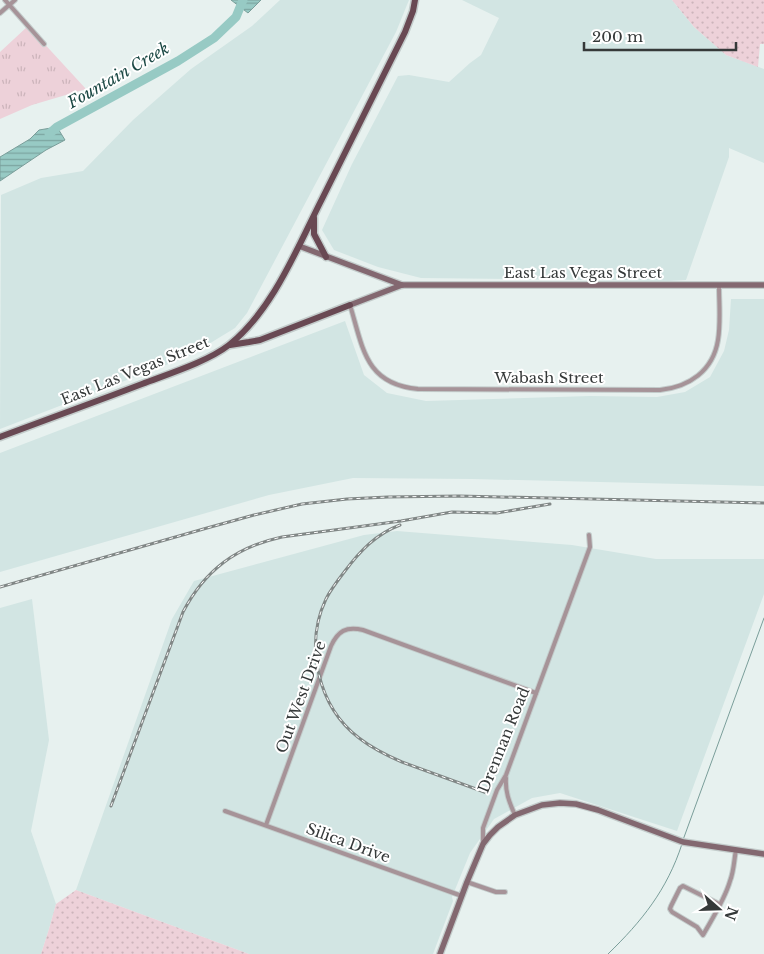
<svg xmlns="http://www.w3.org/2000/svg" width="764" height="954" viewBox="0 0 764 954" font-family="'Libre Baskerville',serif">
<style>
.built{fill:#d2e5e3}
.grass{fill:url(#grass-dots)}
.park{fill:url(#park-tufts)}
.water{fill:url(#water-rules);stroke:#7a9e9a}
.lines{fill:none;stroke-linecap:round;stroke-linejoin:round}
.stream{stroke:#7a9e9a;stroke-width:1}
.river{stroke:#97cac4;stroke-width:9}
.street-casing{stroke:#c3cccb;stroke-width:6}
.secondary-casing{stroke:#c3cccb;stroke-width:8}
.primary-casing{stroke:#c3cccb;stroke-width:9}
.street{stroke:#a69398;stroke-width:4}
.secondary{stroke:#836870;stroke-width:5.5}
.primary{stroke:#694953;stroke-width:6}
.rail-casing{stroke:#818786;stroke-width:3}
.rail{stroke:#fff;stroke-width:1;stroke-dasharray:4;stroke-linecap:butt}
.labels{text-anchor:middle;stroke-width:4;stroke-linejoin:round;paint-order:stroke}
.street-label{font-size:15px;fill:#353939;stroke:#fff}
.water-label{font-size:16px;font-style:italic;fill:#1c4945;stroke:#fff}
</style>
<defs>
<pattern id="grass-dots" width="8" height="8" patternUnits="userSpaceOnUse" patternTransform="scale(1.25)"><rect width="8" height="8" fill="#edd1d9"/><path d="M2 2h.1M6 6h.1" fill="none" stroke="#ccb4bb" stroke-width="1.8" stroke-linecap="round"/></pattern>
<pattern id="park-tufts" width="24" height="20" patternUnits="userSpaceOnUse" patternTransform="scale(1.25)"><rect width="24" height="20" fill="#edd1d9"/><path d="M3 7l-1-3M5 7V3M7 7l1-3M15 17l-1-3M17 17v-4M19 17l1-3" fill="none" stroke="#ccb4bb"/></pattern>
<pattern id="water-rules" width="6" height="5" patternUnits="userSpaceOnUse" patternTransform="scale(1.25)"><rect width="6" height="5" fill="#97cac4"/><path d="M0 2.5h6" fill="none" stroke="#7ca5a0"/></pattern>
</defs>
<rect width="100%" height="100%" fill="#e7f1ef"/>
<!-- built -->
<g class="built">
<polygon points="280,0 409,0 396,32 247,313 235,328 189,356 0,429 1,195 41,178 83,171 133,120 191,69 252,26"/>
<polygon points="462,0 672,0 694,27 726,55 764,69 764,163 729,148 729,157 686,280 669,281 421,278 378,267 334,250 322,230 352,164 398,76 409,75 449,82 470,63 481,55 499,18"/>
<polygon points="731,299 764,299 764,486 472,479 353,478 269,495 0,572 0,453 345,321 364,375 387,393 426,401 590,396 657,397 685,392 710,377 724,351 729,330"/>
<polygon points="397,531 572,545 656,559 764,559 764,594 677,831 560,793 532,798 494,819 470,853 452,897 453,901 433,954 249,954 76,890 172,619 194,581 364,535"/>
<polygon points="32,599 49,740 31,831 56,904 49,929 41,954 0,954 0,608"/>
</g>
<!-- grass -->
<g class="grass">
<polygon points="672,0 764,0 764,44 760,44 758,67 726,55 694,27"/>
<polygon points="76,890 249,954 41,954 49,929 56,904"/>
</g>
<!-- park -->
<polygon class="park" points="28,26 86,89 32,105 0,119 0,52"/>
<!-- water -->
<g class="water">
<polygon points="231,0 261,0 248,13"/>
<polygon points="57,127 65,140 46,150 0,181 0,157 30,139 39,130"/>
</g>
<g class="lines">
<!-- stream -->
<g class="stream">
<polyline points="683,840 764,618"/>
<path d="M 608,954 C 642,921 667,890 682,844"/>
</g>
<!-- river -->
<polyline class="river" points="49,134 57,127 178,61 214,38 236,17 243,0"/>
<!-- street casing -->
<g class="street-casing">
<g id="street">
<polyline points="5,0 44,44"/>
<polyline points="0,13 15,0"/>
<path d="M 350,305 C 363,348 365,384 418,389 L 660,390 C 689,387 713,371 718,340 C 721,322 719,303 719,285"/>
<path d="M 506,778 C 505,791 509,802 515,815"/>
<polyline points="225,811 462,896"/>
<path d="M 266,825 L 331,646 C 338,631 346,626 363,630 L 536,693"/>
<polyline points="483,843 483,828 497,790 506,775 590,547 589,535"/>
<polyline points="467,882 496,892 505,892"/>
<path d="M 719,904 L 683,886 L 680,888 L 671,906 L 670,909 L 672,912 L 697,927 L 703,935 C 712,919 725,899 730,881 C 734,871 734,860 736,850"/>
</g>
</g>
<!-- secondary casing -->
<g class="secondary-casing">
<g id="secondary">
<polyline points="299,246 402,285"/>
<polyline points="350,305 402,285 764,285"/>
<polyline points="440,954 467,882 483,844 490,835 498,827 515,815 542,805 560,803 576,804 598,810 683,842 764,854"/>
</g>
</g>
<!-- primary casing -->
<g class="primary-casing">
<g id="primary">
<polyline points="314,218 314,234 326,257"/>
<polyline points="230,345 249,342 260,340 350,305"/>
<path d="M 0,437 C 48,419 95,402 142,384 C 168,374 207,362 229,345 C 273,310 297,248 322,199 C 350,143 377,88 405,32 L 413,11 L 415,0"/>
</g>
</g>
<!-- street -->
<use href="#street" class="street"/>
<!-- secondary -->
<use href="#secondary" class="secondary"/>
<!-- primary -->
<use href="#primary" class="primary"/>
<!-- rail casing -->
<g class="rail-casing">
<g id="rail">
<path d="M 400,525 C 376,534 360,551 345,571 C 338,580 331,589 326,599 C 304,645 318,707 359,738 C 372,748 388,756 402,762 L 487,793"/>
<polyline points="0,587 207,528 254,515 302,504 347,499 388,497 459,496 764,503"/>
<path d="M 111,806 L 183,612 C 205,570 236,547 282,537 L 401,521 L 452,512 L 497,513 L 550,504"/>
</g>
</g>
<!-- rail -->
<use href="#rail" class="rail"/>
</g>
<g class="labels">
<!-- street labels -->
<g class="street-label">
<text x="583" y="278">East Las Vegas Street</text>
<text transform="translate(135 371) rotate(-22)" y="5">East Las Vegas Street</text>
<text x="549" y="383">Wabash Street</text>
<text transform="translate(301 697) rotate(-70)" y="5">Out West Drive</text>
<text transform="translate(504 740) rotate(-68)" y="5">Drennan Road</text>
<text transform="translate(348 843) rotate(20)" y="5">Silica Drive</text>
</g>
<!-- water labels -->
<g class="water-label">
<text transform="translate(118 75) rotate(-30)" y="6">Fountain Creek</text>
</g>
</g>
<!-- north arrow -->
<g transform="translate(719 909) rotate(110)" stroke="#ffffff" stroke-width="4" paint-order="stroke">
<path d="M0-4L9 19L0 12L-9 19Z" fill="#353939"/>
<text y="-8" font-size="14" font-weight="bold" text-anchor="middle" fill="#353939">N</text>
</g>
<!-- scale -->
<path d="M584 42v8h152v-8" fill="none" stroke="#353939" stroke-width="2.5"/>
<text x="592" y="42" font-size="15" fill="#353939" stroke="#ffffff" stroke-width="4" paint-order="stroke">200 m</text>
</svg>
